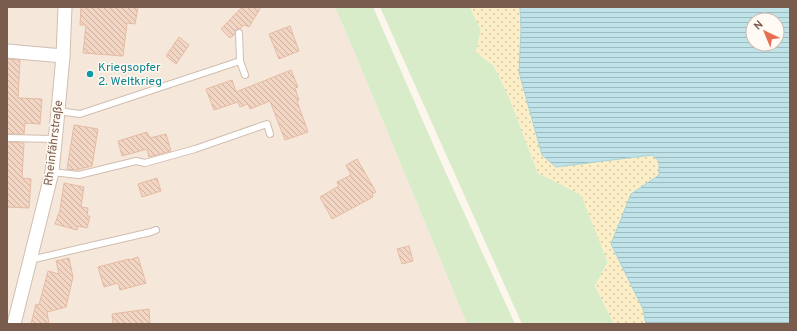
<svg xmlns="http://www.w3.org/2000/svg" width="797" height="331" viewBox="0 0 797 331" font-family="Overpass,sans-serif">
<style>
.residential{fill:#f5e8da}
.grass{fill:#d8ecc9}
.sand{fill:url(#sand-dots)}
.water{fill:url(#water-rules);stroke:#a5d3da;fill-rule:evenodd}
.building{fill:url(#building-back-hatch);stroke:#e6bba3}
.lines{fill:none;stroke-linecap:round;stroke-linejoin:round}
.service-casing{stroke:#d1beb0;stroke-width:8}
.minor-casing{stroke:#d1beb0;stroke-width:15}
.service{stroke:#fff;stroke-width:6}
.minor{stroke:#fff;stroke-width:13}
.culture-dot{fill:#0f9aa8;stroke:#fffaf3;stroke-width:1.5}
.labels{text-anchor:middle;stroke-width:3;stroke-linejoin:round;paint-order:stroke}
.culture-label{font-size:12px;fill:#0d838f;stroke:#fffaf3;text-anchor:start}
.street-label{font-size:12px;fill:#7a5c4d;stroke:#fffaf3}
</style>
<defs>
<pattern id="sand-dots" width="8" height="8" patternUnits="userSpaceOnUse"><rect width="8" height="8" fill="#fcefc7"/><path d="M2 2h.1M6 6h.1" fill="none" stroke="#d1c5a4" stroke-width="1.8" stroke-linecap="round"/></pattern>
<pattern id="water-rules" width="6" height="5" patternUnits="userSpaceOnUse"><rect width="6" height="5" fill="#bfe3e8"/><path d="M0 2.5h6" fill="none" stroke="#a0bbbe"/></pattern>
<pattern id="building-back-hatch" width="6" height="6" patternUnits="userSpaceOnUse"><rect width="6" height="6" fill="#f3d5c3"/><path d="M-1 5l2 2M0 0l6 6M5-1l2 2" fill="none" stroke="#cab0a1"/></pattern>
</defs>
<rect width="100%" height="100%" fill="#fdf6ec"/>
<!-- residential -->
<polygon class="residential" points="7,7 335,7 354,51 467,324 7,324"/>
<!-- grass -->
<g class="grass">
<polygon points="335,7 373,7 440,160 515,324 467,324 354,51"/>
<polygon points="380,7 470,7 481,30 476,52 494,66 509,97 538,173 581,194 608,262 595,286 614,324 522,324"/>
</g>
<!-- sand -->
<polygon class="sand" points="470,7 520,7 521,30 519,72 542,155 556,167 652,155 659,161 659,175 631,194 643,309 646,324 614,324 595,286 608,262 581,195 538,173 509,97 494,66 476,52 481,30"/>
<!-- water -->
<path class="water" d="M 520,7 L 790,7 L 790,324 L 646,324 L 643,309 L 611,244 L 631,194 L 659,175 L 659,161 L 652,155 L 556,167 L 542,155 L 519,72 L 521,30 ZM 753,20 L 777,20 L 777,44 L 753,44 Z"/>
<!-- building -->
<g class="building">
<polygon points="81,7 138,7 135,24 127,23 123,56 83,53 86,25 80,25"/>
<polygon points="242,7 261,7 249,27 244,25 240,29 236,29 235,34 230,38 221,29"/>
<polygon points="290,26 299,51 279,59 269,34"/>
<polygon points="179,37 189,45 176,64 166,56"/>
<polygon points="7,59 20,60 18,98 42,99 40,124 25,123 24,134 7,134"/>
<polygon points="291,70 298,87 295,88 299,100 297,101 308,132 285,140 270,101 250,109 248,104 240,107 238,102 214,110 206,89 232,80 236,92"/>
<polygon points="74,125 98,129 92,166 76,170 67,169"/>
<polygon points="147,132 150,138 166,134 171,151 149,157 147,149 122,156 118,141"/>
<polygon points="7,142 24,143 22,178 31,179 29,208 7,207"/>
<polygon points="357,159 376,192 372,194 373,197 332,219 320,197 339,186 337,182 351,175 346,165"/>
<polygon points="157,178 161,191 142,197 138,184"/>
<polygon points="64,183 84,187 81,207 88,208 87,216 90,216 87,228 78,226 77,230 55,224 60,210"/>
<polygon points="409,246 413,261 402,264 397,249"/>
<polygon points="138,257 146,283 120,290 118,283 104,287 98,267 129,259 129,260"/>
<polygon points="69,258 73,277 66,307 47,312 49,324 31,324 36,304 39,305 48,271 59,274 56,261"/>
<polygon points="149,309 150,324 113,324 112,314"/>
</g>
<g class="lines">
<!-- service casing -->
<g class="service-casing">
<g id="service">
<polyline points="240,61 245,75"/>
<polyline points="58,111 80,114 240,61 239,33"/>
<polyline points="7,138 55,139"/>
<polyline points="52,172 79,175 136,161 145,163 195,149 267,124 270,134"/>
<polyline points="30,260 151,232 156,230"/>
</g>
</g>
<!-- minor casing -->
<g class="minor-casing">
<g id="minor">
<polyline points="7,51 63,56"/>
<polyline points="14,324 52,172 58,111 63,56 65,7"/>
</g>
</g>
<!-- service -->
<use href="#service" class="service"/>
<!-- minor -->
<use href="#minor" class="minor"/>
</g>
<!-- markers -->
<circle class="culture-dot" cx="90" cy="74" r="4"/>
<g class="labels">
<!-- culture labels -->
<g class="culture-label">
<text x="98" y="71">Kriegsopfer<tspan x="98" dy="14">2. Weltkrieg</tspan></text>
</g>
<!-- street labels -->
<g class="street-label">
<text transform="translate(53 143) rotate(-83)" y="4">Rheinfährstraße</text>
</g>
</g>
<!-- border -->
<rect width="797" height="331" fill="none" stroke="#7a5c4d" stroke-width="16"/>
<!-- north arrow -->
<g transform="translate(765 32) rotate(316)"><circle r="19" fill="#fffaf3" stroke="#cabbb1"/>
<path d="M0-3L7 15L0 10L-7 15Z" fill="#e76f51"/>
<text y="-6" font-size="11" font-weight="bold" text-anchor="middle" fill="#7a5c4d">N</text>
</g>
</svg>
